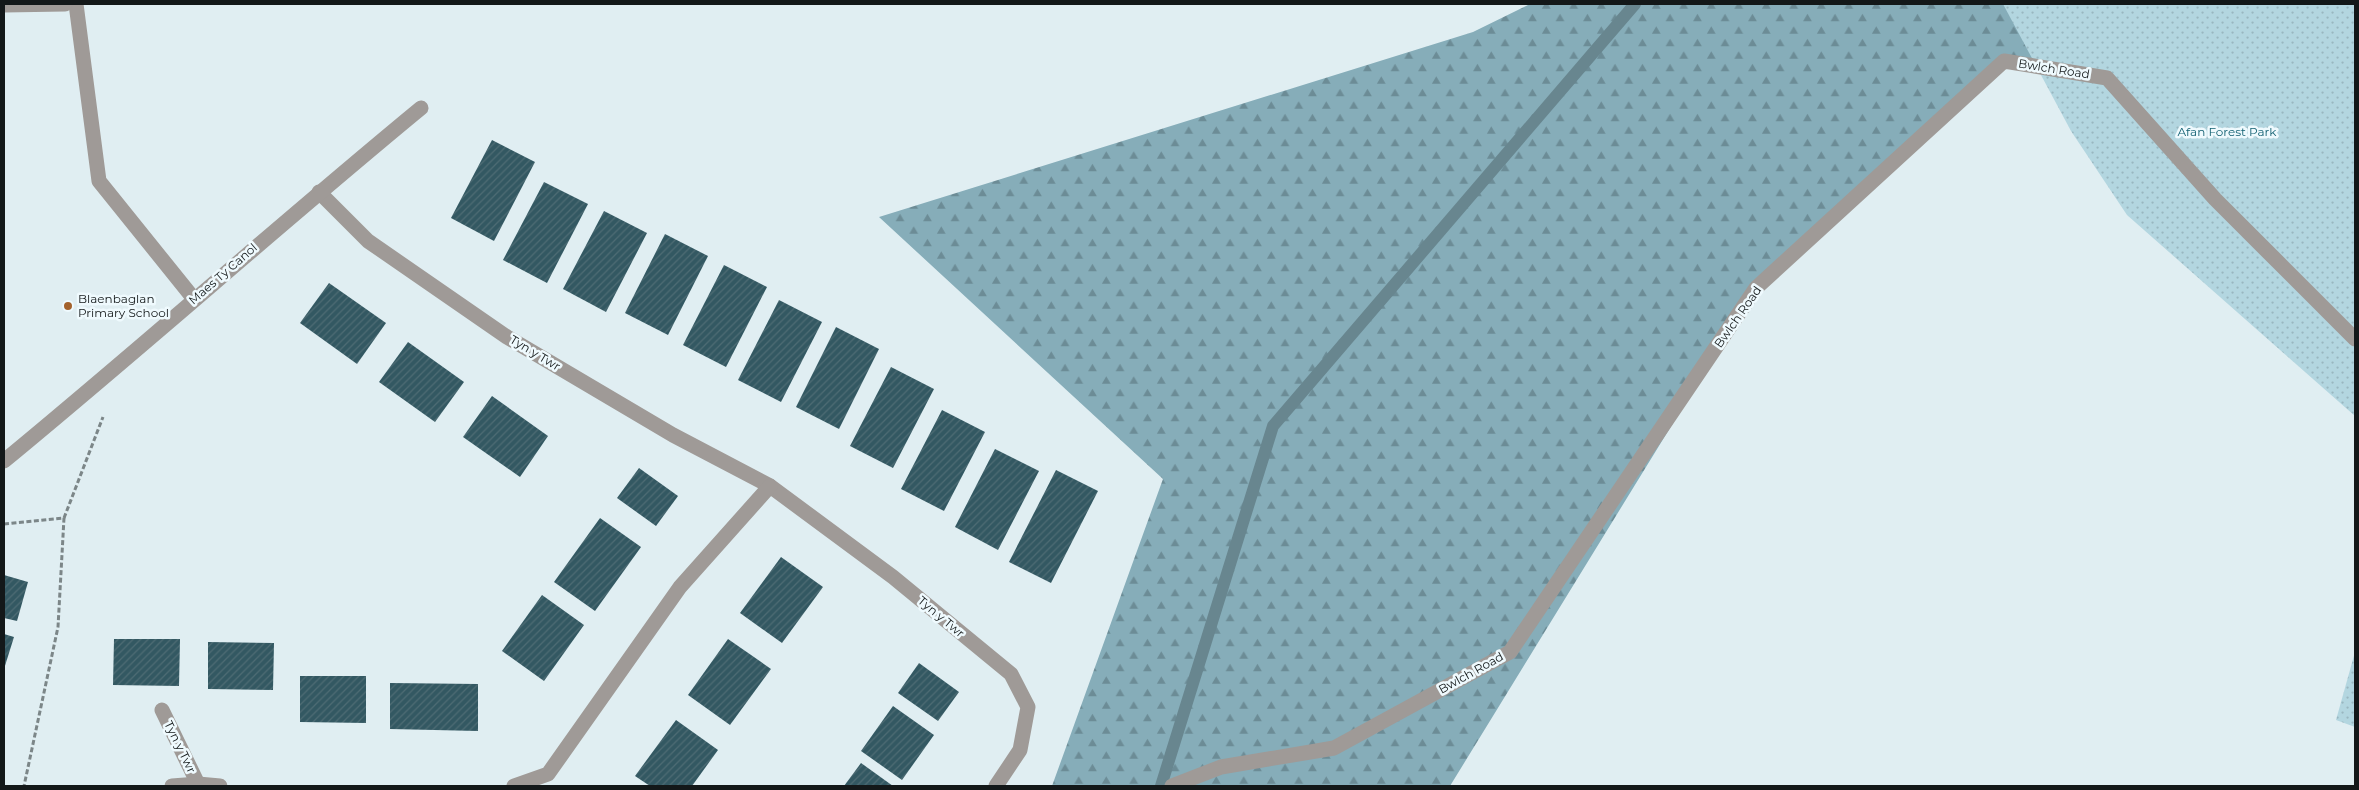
<svg xmlns="http://www.w3.org/2000/svg" width="2359" height="790" viewBox="0 0 2359 790" font-family="Montserrat,sans-serif">
<style>
.forest{fill:url(#forest-firs)}
.park{fill:url(#park-dots)}
.lines{fill:none;stroke-linecap:round;stroke-linejoin:round}
.stream{stroke:#68868f;stroke-width:12}
.building{fill:url(#building-hatch)}
.path{stroke:#7c8688;stroke-width:3;stroke-dasharray:5 2.5;stroke-linecap:butt}
.minor{stroke:#9f9a97;stroke-width:15}
.poi-dot{fill:#a3622d;stroke:#effafe;stroke-width:2}
.labels{text-anchor:middle;stroke-width:5;stroke-linejoin:round;paint-order:stroke}
.street-label{font-size:12px;fill:#131819;stroke:#effafe}
.park-label{font-size:12px;fill:#126072;stroke:#effafe}
.poi-label{font-size:12px;fill:#131819;stroke:#effafe;text-anchor:start}
</style>
<defs>
<pattern id="forest-firs" width="22" height="20" patternUnits="userSpaceOnUse" patternTransform="scale(1.25)"><rect width="22" height="20" fill="#86adb9"/><path d="M5 1l3.5 6h-7zM16 11l3.5 6h-7z" fill="#6c8c96"/></pattern>
<pattern id="park-dots" width="8" height="8" patternUnits="userSpaceOnUse" patternTransform="scale(1.25)"><rect width="8" height="8" fill="#b3d6e0"/><path d="M2 2h.1M6 6h.1" fill="none" stroke="#99b7c0" stroke-width="1.8" stroke-linecap="round"/></pattern>
<pattern id="building-hatch" width="6" height="6" patternUnits="userSpaceOnUse" patternTransform="scale(1.25)"><rect width="6" height="6" fill="#335862"/><path d="M-1 1l2-2M0 6l6-6M5 7l2-2" fill="none" stroke="#4e6c74"/></pattern>
</defs>
<rect width="100%" height="100%" fill="#e0eef2"/>
<!-- forest -->
<polygon class="forest" points="1530,4 2165,4 2107,78 2004,61 1756,288 1450,786 1052,786 1163,479 879,217 1473,32"/>
<!-- park -->
<g class="park">
<polygon points="2003,4 2355,4 2355,416 2127,215 2071,131"/>
<polygon points="2355,652 2355,727 2336,720"/>
</g>
<g class="lines">
<!-- stream -->
<polyline class="stream" points="1161,786 1273,426 1635,4"/>
</g>
<!-- building -->
<g class="building">
<polygon points="492,140 535,162 494,241 451,218"/>
<polygon points="544,182 588,204 547,283 503,260"/>
<polygon points="604,211 647,233 606,312 563,289"/>
<polygon points="665,234 708,256 668,335 625,313"/>
<polygon points="724,265 767,287 726,367 683,345"/>
<polygon points="329,283 386,323 357,364 300,323"/>
<polygon points="779,300 822,322 781,402 738,380"/>
<polygon points="836,327 879,349 839,429 796,407"/>
<polygon points="408,342 464,382 435,422 379,382"/>
<polygon points="891,367 934,389 893,468 850,446"/>
<polygon points="492,396 548,436 520,477 463,437"/>
<polygon points="942,410 985,432 944,511 901,489"/>
<polygon points="995,449 1039,471 998,550 955,527"/>
<polygon points="639,468 678,496 656,526 617,498"/>
<polygon points="1056,470 1098,491 1051,583 1009,562"/>
<polygon points="600,518 641,547 595,611 554,582"/>
<polygon points="781,557 823,587 782,643 740,613"/>
<polygon points="4,575 28,582 17,621 4,618"/>
<polygon points="542,595 584,625 544,681 502,651"/>
<polygon points="4,634 14,637 4,669"/>
<polygon points="114,639 180,639 179,686 113,685"/>
<polygon points="728,639 771,669 730,725 688,695"/>
<polygon points="208,642 274,643 273,690 208,689"/>
<polygon points="919,663 959,692 938,721 898,693"/>
<polygon points="300,676 366,676 366,723 300,722"/>
<polygon points="390,683 478,684 478,731 390,729"/>
<polygon points="893,706 934,735 902,780 861,751"/>
<polygon points="676,720 718,750 692,786 650,786 635,776"/>
<polygon points="861,763 893,786 844,786"/>
</g>
<g class="lines">
<!-- path -->
<g class="path">
<polyline points="64,518 103,417"/>
<polyline points="4,524 64,518 58,627 24,786"/>
</g>
<!-- minor -->
<g class="minor">
<polyline points="76,4 99,181 194,299"/>
<polyline points="4,5 65,4"/>
<polyline points="319,192 368,241 507,337 673,435 770,486 893,577 1011,674 1028,707 1020,750 996,786"/>
<path d="M 4,461 C 145,345 280,224 421,108"/>
<polyline points="162,710 198,784"/>
<polyline points="172,786 198,784 220,786"/>
<polyline points="514,786 548,774 680,587 770,486"/>
<polyline points="1172,786 1221,767 1334,748 1510,652 1756,288 2004,61 2107,78 2215,199 2355,339"/>
</g>
</g>
<!-- markers -->
<circle class="poi-dot" cx="68" cy="306" r="5"/>
<g class="labels">
<!-- street labels -->
<g class="street-label">
<text transform="translate(2054 69) rotate(9)" y="4">Bwlch Road</text>
<text transform="translate(223 274) rotate(-41)" y="4">Maes Ty Canol</text>
<text transform="translate(1738 317) rotate(-55)" y="4">Bwlch Road</text>
<text transform="translate(535 353) rotate(31)" y="4">Tyn y Twr</text>
<text transform="translate(941 617) rotate(40)" y="4">Tyn y Twr</text>
<text transform="translate(1471 673) rotate(-29)" y="4">Bwlch Road</text>
<text transform="translate(180 747) rotate(64)" y="4">Tyn y Twr</text>
</g>
<!-- park labels -->
<g class="park-label">
<text x="2227" y="136">Afan Forest Park</text>
</g>
<!-- poi labels -->
<g class="poi-label">
<text x="78" y="303">Blaenbaglan<tspan x="78" dy="14">Primary School</tspan></text>
</g>
</g>
<!-- border -->
<rect width="2359" height="790" fill="none" stroke="#131819" stroke-width="10"/>
</svg>
